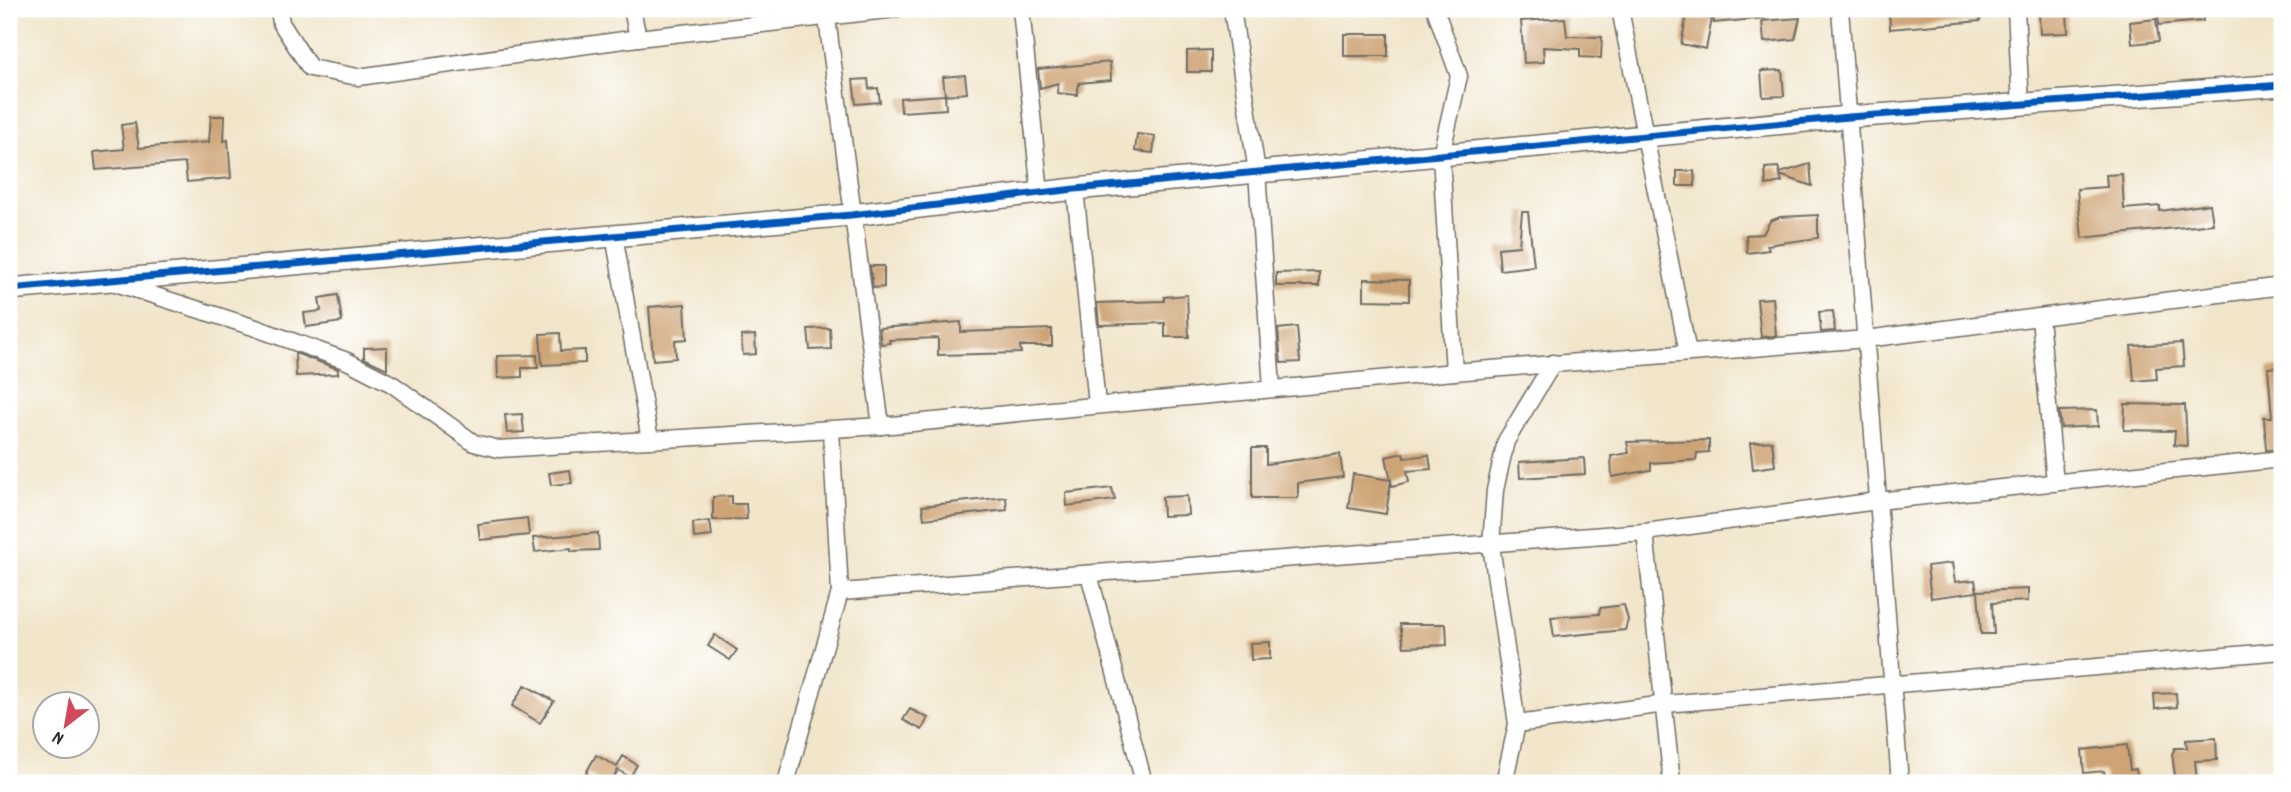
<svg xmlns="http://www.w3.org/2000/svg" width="2291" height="792" viewBox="0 0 2291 792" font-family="Dekko,sans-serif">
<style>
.building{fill:#cea476}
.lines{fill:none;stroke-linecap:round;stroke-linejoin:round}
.minor-casing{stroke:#706c63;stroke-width:19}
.tertiary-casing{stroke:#706c63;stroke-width:24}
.minor{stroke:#fff;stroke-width:16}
.tertiary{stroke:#fff;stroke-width:21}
.cycleway-casing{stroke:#fff;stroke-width:11}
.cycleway{stroke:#0057b8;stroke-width:7}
</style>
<rect width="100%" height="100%" fill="#fff"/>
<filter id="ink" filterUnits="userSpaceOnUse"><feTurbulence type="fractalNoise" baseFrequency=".0143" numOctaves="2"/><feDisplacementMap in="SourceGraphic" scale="14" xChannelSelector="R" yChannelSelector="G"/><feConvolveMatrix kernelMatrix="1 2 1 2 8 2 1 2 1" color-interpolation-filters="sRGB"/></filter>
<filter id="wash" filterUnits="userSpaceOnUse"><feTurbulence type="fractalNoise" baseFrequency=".00686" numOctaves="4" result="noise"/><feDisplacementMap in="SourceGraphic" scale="28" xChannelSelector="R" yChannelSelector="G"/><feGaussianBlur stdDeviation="1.57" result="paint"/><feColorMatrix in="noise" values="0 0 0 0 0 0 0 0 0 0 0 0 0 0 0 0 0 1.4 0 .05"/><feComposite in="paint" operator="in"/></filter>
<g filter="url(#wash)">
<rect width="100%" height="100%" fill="#f1e5ca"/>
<g id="blocks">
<!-- building -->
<g class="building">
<polygon points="1712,9 1765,9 1765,18 1714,23"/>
<polygon points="1889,9 1979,9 1980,21 1890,29"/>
<polygon points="2157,9 2202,9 2203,21 2159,25"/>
<polygon points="2067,11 2068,33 2040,34 2039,13"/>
<polygon points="1687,14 1712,19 1706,49 1681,44"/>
<polygon points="1565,18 1567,36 1602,37 1601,58 1580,57 1580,49 1543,47 1544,62 1524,63 1521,21"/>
<polygon points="1800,18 1795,39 1764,42 1762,21"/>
<polygon points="2156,19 2159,41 2132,44 2130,22"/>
<rect x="1344" y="34" width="44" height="22"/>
<polygon points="1211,50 1211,72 1187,72 1187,51"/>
<polygon points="1110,62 1111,80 1079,83 1077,95 1057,93 1058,83 1040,88 1038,69"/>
<polygon points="1782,70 1784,96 1763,97 1761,71"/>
<polygon points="965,75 967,93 945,95 943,77"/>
<polygon points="868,79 869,89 878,88 880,102 856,104 853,80"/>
<polygon points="945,95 946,109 901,112 900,98"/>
<polygon points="211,116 225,116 224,141 228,140 231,178 187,182 185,163 96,170 94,152 124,149 121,125 135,123 139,148 209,142"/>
<polygon points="1137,134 1155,136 1153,153 1135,151"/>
<polygon points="1810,164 1812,186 1780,175 1782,182 1766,185 1765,168 1778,167 1780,173"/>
<polygon points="1677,171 1694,171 1695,186 1677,186"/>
<polygon points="2122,174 2124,209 2160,206 2160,211 2210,204 2213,224 2082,238 2077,189 2107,187 2106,175"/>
<polygon points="1522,212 1528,212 1534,266 1500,270 1498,248 1519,246"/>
<polygon points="1818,215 1818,238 1767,245 1769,250 1747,253 1746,235 1763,234 1770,221 1780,217"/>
<polygon points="870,266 884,266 884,287 873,288"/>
<polygon points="1319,272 1319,286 1276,286 1276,273"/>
<polygon points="1364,279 1409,280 1409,301 1364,300"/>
<polygon points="338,295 342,322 306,327 304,313 321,311 319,298"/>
<polygon points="1187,295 1189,337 1165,337 1165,323 1099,325 1097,303 1164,301 1164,297"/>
<polygon points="1773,298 1776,336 1761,337 1757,299"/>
<polygon points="685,304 687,339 675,340 676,358 653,360 649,307"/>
<polygon points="1833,311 1835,331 1821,332 1819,312"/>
<polygon points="961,322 961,332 1052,329 1052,346 1020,346 1021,353 938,355 938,338 889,340 890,343 881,344 879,328"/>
<polygon points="1297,327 1300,362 1281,363 1278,329"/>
<polygon points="830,328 831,349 810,350 808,329"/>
<polygon points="560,333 561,351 585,350 585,363 542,365 540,334"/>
<polygon points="755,335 756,354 743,355 741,336"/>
<polygon points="2182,343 2184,366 2156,368 2157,379 2134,381 2131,346"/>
<polygon points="387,347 387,369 364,358 364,348"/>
<polygon points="295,353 338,369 338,374 296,376"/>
<polygon points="537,355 538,368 522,368 522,377 498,378 497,356"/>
<polygon points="2282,367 2282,449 2266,450 2264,417 2272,417 2268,368"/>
<polygon points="2125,404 2185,405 2187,446 2174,445 2175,431 2124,430"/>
<polygon points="2097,410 2098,426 2061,428 2059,411"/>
<polygon points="522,414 524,432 507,433 505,415"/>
<polygon points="1709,440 1709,452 1697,453 1696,460 1651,463 1651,470 1612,477 1611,456 1629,453 1627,442"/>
<polygon points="1772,441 1775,466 1753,469 1750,443"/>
<polygon points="1252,448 1266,448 1266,464 1340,454 1343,477 1298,483 1298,498 1252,498"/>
<polygon points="1403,453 1404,458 1429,455 1431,469 1407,471 1409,482 1392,486 1386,457"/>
<polygon points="1584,458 1585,474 1520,478 1519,462"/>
<polygon points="570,470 572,483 551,485 549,473"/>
<polygon points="1353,474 1391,480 1386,514 1348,508"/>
<polygon points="1112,488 1115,500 1067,506 1066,493"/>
<polygon points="732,496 732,504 746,504 747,519 713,520 713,497"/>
<polygon points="1187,496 1188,515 1163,516 1162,497"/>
<polygon points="1006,497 1007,510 924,519 922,506"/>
<polygon points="527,518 529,535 480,540 478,524"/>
<polygon points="710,521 712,536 694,538 693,523"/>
<polygon points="598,533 599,550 571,551 571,548 535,552 533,538"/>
<polygon points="1952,563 1955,582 1975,580 1977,592 1931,598 1927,566"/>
<polygon points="2028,589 2028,601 1992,603 1994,634 1981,634 1978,591"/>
<polygon points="1624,605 1628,620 1625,630 1554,637 1551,617 1599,614 1600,608"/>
<polygon points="1400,624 1446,624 1447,645 1404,647"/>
<polygon points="715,635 737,650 730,660 708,646"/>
<polygon points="1270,642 1270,659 1251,660 1250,643"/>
<polygon points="525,685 554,701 540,723 512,706"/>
<polygon points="2176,693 2177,707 2155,709 2154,694"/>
<polygon points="910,709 928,718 922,730 903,720"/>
<polygon points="2216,738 2217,760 2195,761 2197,783 2176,783 2172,754 2175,748 2187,748 2186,740"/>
<polygon points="2127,745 2130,770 2136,769 2138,783 2106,783 2104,771 2084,773 2082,750"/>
<polygon points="596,755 617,767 623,756 637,765 630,777 618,770 610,783 603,783 586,773"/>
</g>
</g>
</g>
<g filter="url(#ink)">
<use href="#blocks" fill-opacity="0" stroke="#706c63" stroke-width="2"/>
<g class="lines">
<!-- minor casing -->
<g class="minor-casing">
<g id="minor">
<polyline points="279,9 281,23 310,68 358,77 638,38 896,9"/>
<polyline points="632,9 638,38"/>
<polyline points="1021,9 1040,193"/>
<polyline points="1232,9 1257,172 1272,388"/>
<polyline points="1435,9 1459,76 1441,155 1454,372"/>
<polyline points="1620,9 1688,353"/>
<polyline points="1840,9 1900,783"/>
<polyline points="2016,9 2021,106"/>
<polyline points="826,11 881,426"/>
<polyline points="1075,189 1097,404"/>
<polyline points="614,235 650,440"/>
<polyline points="112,282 253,327 347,361 392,384 474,443 499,449 881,426 1454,372 1866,339 2282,286"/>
<polyline points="2040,317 2055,483"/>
<polyline points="831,430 840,592 1645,532 1877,501 2282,459"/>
<polyline points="1645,532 1672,783"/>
<polyline points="1089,574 1144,783"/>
<polyline points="1517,724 1665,704 2282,651"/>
<polyline points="786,783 840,592"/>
<polyline points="1504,783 1517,724 1491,545 1495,490 1506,441 1553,363"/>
</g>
</g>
<!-- tertiary casing -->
<g class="tertiary-casing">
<polyline id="tertiary" points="9,289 851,215 1075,189 1849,117 2282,85"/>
</g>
<!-- minor -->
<use href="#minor" class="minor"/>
<!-- tertiary -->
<use href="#tertiary" class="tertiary"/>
<!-- cycleway casing -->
<g class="cycleway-casing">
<polyline id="cycleway" points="9,289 851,215 1075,189 1849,117 2282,85"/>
</g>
<!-- cycleway -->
<use href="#cycleway" class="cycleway"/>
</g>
</g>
<!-- margin -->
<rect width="2291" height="792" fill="none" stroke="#fff" stroke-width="35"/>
<!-- north arrow -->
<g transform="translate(66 725) rotate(211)"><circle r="33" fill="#ffffff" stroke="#aaaaaa" stroke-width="2"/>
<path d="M0-5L12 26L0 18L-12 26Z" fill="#d1495b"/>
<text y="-10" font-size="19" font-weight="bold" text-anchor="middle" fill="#2b2b2b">N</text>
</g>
</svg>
